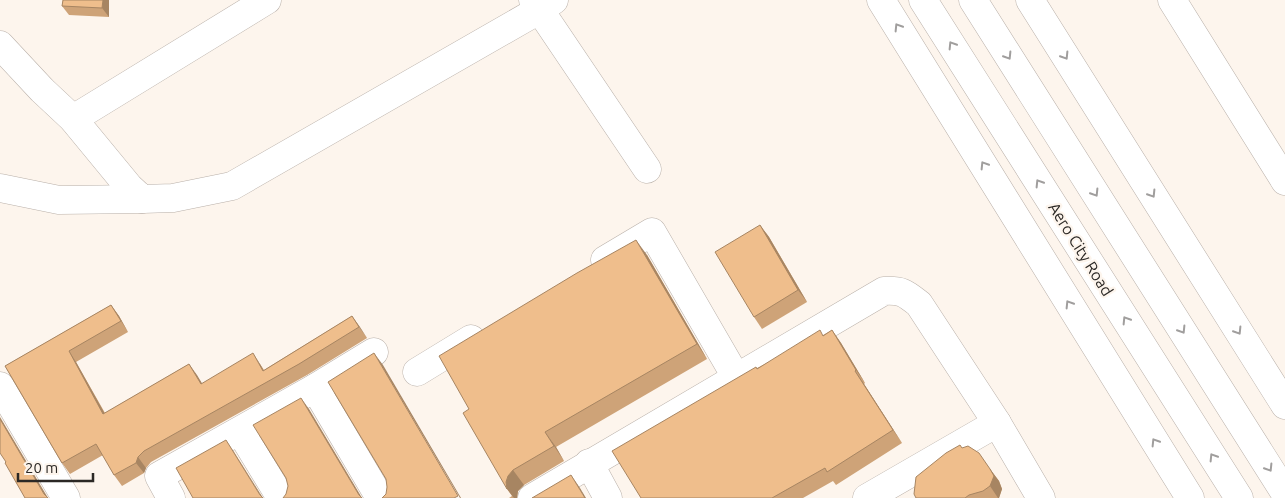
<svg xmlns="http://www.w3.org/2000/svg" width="1285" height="498" viewBox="0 0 1285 498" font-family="Ubuntu,sans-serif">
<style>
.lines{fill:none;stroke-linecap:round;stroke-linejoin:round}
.minor-casing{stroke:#b9b0a9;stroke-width:29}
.minor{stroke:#fff;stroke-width:28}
.wall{fill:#cea378}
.shaded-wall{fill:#a78562}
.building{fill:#efbe8c;stroke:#a78562}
.oneway{stroke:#a09e9d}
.labels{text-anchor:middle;stroke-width:4.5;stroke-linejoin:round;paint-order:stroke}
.street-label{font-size:16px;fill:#2b2825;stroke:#fdf5ed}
</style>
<rect width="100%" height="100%" fill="#fdf5ed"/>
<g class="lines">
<!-- minor casing -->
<g class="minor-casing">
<g id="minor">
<polyline points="533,0 647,169"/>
<polyline points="881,0 1190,498"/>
<polyline points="923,0 1239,498"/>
<polyline points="973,0 1285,493"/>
<polyline points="1030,0 1285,405"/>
<polyline points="1172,0 1285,181"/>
<polyline points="0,45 42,90 73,119 129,187 142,199 173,198 232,186 539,10 554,0"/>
<polyline points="73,119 267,0"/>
<polyline points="0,188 59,200 142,199"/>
<polyline points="605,260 652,232 736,377"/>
<polyline points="417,372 471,339"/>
<polyline points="0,386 66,498"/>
<polyline points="315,388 380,498"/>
<polyline points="240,431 281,498"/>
<polyline points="589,463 608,498"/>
<polyline points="171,498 159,476 315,388 374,352"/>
<path d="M 532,498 L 884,291 C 902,290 905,293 919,304 L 997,423 L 1041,498"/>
<polyline points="867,498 997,423"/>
</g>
</g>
<!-- minor -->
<use href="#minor" class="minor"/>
</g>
<!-- wall -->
<g class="wall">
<polygon points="63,0 109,0 109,17 69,15 62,6"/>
<polygon points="760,225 769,237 807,302 762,329 754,317"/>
<polygon points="647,255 707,359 556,447 564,461 524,485 518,491 517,498 509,498 512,496 507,489 469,409"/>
<polygon points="111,305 119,316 128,332 76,362 105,413 189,364 202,384 260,364 264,370 352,316 367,338 307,375 151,462 146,468 144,473 122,486 114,475 103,455 70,474 62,463 5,366"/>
<polygon points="832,330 841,343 865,383 864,384 902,443 836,485 833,481 803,498 641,498 757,368 823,335"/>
<polygon points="990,469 999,481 1002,489 999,498 916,498"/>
</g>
<!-- shaded-wall -->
<g class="shaded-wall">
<polygon points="103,0 109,0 109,17 102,8"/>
<polygon points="760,225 769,237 807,302 798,290"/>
<polygon points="636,240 647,255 707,359 697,344"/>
<polygon points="111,305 119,316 128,332 121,321"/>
<polygon points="352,316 360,327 367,338 359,327"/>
<polygon points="832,330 841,343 865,383 856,370"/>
<polygon points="69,351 76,362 111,425 103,414"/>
<polygon points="253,353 260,364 270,382 263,371"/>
<polygon points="374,353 383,365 461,498 460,498"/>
<polygon points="189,364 197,375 209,395 201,384"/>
<polygon points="855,371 864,384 902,443 893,430"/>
<polygon points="301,398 309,409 362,498 359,495"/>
<polygon points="0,417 48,498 44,494 0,419"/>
<polygon points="545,432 556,447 564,461 554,446"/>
<polygon points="226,440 234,452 263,498 262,498"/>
<polygon points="138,457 146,468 144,473 136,463"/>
<polygon points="990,469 999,481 1002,489 999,498 998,498 990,486"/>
<polygon points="513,470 524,485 518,491 517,498 514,498 507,489 506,482 508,476"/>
<polygon points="571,475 580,488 586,498 585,498"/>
</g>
<!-- building -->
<g class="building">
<polygon points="63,0 103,0 102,8 62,6"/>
<polygon points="760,225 798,290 754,317 715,252"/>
<polygon points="636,240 697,344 545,432 554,446 513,470 508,476 506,482 507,489 463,413 469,409 439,356 577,273"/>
<polygon points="111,305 121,321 69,351 103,414 189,364 201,384 253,353 263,371 352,316 359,327 299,364 144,451 138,457 136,463 114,475 96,444 62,463 5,366"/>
<polygon points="820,330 823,336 832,330 856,370 855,371 893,430 827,472 825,468 772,498 641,498 612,451 756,367 757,369"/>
<polygon points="374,353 458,496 454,498 382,498 386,494 387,487 386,479 328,382"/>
<polygon points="301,398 359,495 362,498 283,498 286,494 288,486 286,478 253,425"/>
<polygon points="0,419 44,494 48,498 25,498 5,463 6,462 0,453"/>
<polygon points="226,440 260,495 263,498 193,498 176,468"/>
<polygon points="960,445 962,448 968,446 979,453 990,469 994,476 990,486 983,491 969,495 965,498 916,498 914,494 916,477 946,453"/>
<polygon points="571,475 585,498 532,498"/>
</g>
<!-- one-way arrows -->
<defs><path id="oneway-chevron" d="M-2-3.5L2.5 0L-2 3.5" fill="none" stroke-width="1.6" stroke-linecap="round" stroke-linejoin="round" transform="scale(1.25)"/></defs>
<g class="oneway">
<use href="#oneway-chevron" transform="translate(898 27) rotate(-122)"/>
<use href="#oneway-chevron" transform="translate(952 45) rotate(-122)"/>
<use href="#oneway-chevron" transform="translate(1008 56) rotate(58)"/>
<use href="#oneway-chevron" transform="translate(1065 56) rotate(58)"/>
<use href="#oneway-chevron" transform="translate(984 165) rotate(-122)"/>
<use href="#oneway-chevron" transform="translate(1039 183) rotate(-122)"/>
<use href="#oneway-chevron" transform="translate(1095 193) rotate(58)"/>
<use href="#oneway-chevron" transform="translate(1152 194) rotate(58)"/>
<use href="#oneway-chevron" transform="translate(1069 304) rotate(-122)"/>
<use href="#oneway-chevron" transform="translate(1126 320) rotate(-122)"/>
<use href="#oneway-chevron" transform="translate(1182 330) rotate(58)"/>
<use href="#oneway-chevron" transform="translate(1238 331) rotate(58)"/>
<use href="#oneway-chevron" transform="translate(1155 442) rotate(-122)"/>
<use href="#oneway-chevron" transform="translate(1213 457) rotate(-122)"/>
<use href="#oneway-chevron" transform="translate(1269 468) rotate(58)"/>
</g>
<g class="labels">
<!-- street labels -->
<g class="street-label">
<text transform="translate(1081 249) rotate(58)" y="6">Aero City Road</text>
</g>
</g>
<!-- scale -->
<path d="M18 473v8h75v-8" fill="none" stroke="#2b2825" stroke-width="2.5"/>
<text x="25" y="473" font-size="15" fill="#2b2825" stroke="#fdf5ed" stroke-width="4" paint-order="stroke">20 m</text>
</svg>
